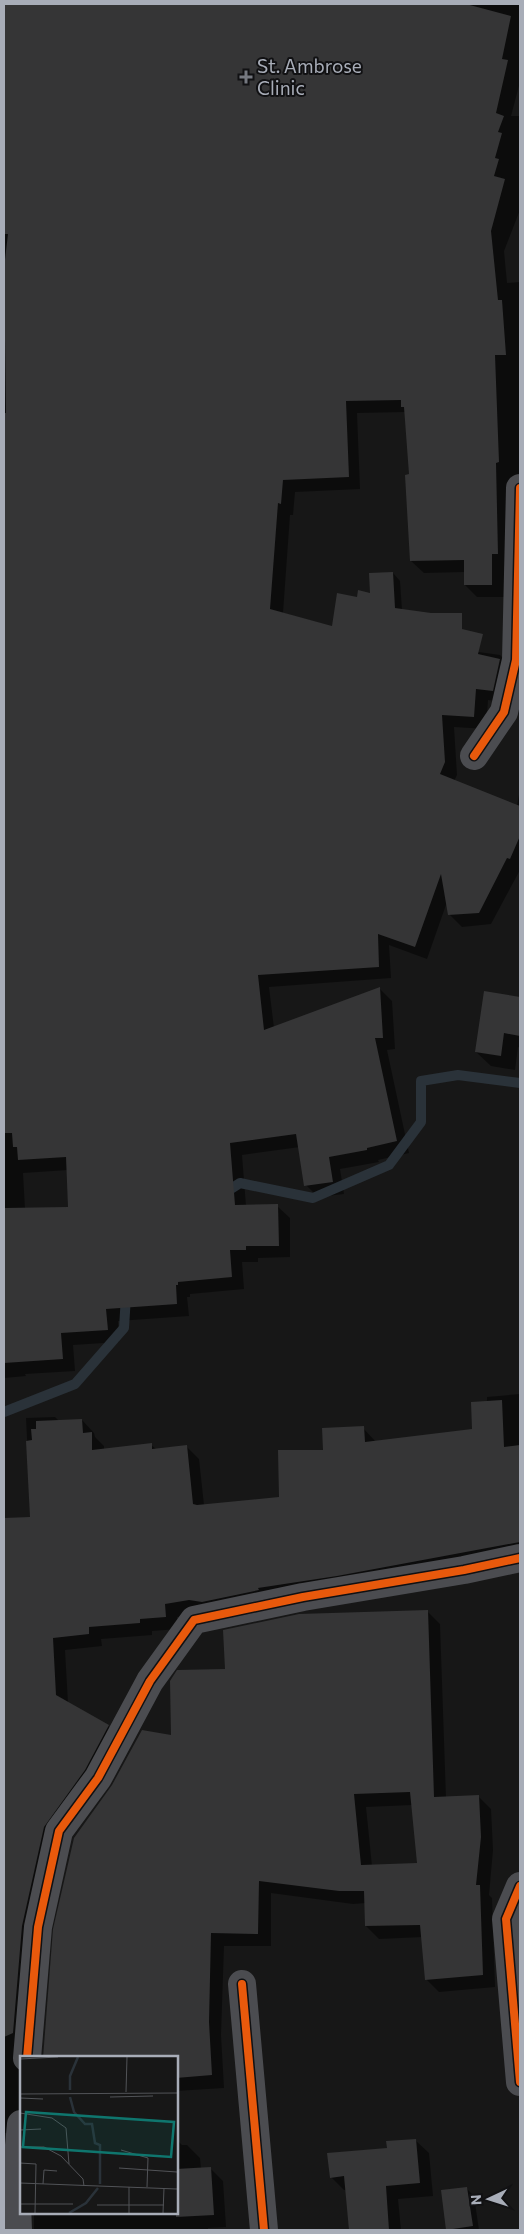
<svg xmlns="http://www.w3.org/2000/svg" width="524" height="2234" viewBox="0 0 524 2234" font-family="Commissioner,sans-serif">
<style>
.shadow{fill:#0007;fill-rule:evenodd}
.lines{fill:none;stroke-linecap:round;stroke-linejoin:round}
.stream{stroke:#2a3239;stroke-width:10}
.building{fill:#353536;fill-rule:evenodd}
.street{stroke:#4b4c50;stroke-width:28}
.cycleway-casing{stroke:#111113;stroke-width:11}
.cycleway{stroke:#e8590c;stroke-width:8}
.poi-dot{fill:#757880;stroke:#111113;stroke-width:2}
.labels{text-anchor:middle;stroke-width:4;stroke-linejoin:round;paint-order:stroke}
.poi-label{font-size:19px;fill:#a8adb8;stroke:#111113;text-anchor:start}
.inset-river{fill:none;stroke:#2a3239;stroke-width:2.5}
.inset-road{fill:none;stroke:#515357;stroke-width:1}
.view{fill:#0f766e;fill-opacity:0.15;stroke:#0f766e;stroke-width:2.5}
.inset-edge{fill:none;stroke:#a8adb8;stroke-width:2.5}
</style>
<rect width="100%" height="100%" fill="#171717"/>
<!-- shadow -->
<g class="shadow">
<path d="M 4,4 L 520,4 L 520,82 L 511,116 L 520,116 L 520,210 L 504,251 L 507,283 L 520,282 L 520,491 L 515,566 L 504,566 L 504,597 L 477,597 L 465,585 L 465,572 L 424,573 L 411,561 L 410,476 L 406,412 L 357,413 L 360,489 L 295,492 L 293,515 L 290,515 L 283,613 L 372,637 L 500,655 L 512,667 L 503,702 L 488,700 L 486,729 L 454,727 L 457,775 L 454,781 L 517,806 L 520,789 L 520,870 L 491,924 L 462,927 L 450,915 L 447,902 L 427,959 L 389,945 L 391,978 L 269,987 L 274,1028 L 380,989 L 392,1001 L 395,1049 L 387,1050 L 409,1153 L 378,1160 L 379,1162 L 340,1169 L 344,1194 L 318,1197 L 306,1185 L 300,1147 L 242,1155 L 246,1206 L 277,1206 L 290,1218 L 290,1257 L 258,1258 L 258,1262 L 242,1262 L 244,1289 L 190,1294 L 190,1297 L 187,1297 L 189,1316 L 118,1321 L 119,1342 L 73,1345 L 75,1371 L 25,1374 L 26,1376 L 4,1378 ZM 68,1170 L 69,1208 L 25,1209 L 23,1173 Z"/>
<polygon points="393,573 400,581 402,610 379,609"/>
<polygon points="485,992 520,998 520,1048 518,1047 515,1070 491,1066 476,1052"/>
<polygon points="520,1394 520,1556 177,1617 178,1629 152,1631 152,1635 101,1639 102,1646 65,1650 68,1703 108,1726 121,1738 56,1841 21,2058 21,2127 19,2133 4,2133 4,1593 12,1592 4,1584 4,1519 31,1518 26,1418 55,1417 59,1421 82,1420 94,1433 95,1437 104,1446 104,1450 151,1445 156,1449 186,1446 199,1459 204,1505 281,1498 325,1451 363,1428 376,1442 473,1430 487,1402 487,1397"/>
<path d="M 427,1611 L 440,1624 L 446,1798 L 479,1797 L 491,1809 L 493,1850 L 489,1895 L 492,1898 L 495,1987 L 439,1992 L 426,1979 L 423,1937 L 379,1939 L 366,1926 L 366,1903 L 353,1904 L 271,1893 L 271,1946 L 224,1946 L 221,2035 L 224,2088 L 176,2091 L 172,1737 L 227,1671 ZM 412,1805 L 419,1864 L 372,1866 L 366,1807 Z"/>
<polygon points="176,2139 182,2145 187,2145 200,2158 201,2169 210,2168 223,2181 226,2227 208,2228 208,2230 34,2230 34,2213 176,2213"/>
<polygon points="415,2140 429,2153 433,2196 398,2199 401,2230 350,2230 347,2190 344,2190 331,2177 388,2149"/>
<polygon points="466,2188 474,2196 479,2230 448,2230"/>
</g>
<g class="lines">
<!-- stream -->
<g class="stream">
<polyline points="223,1194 240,1183 313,1198 389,1165 421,1122 421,1081 458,1075 520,1083"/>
<polyline points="4,1412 75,1384 124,1328 126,1296"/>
</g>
</g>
<!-- building -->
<g class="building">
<polygon points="4,4 466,4 511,16 502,59 508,60 496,113 504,116 498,132 502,133 495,158 499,159 494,176 505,179 491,231 498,300 502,300 506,355 495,355 499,462 496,463 498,554 492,554 492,585 464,585 464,560 410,561 405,475 409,474 404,407 401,407 401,400 346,401 349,477 283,480 281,504 278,503 270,609 332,626 337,593 357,597 358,590 370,593 369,573 393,572 395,608 431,613 462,613 462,629 483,634 478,654 500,659 493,691 476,689 474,717 442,715 445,762 440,774 520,806 520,836 510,859 507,858 479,913 448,915 441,874 415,947 378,934 379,967 258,975 264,1030 380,987 383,1038 375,1038 397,1141 367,1148 367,1150 329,1157 333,1182 304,1186 296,1134 230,1143 235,1205 278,1204 279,1246 246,1246 246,1250 230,1250 232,1277 178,1282 178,1285 176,1285 177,1304 106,1309 108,1330 61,1333 63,1359 4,1363 4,1208 68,1207 66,1157 18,1160 17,1147 13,1147 12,1133 4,1133 4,413 6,413 4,268 8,234 4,234"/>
<polygon points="484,991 520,997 520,1036 504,1033 501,1056 475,1052"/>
<polygon points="502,1400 504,1447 520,1445 520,1542 337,1576 258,1588 259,1590 202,1602 189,1600 165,1604 166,1617 140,1619 140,1623 89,1627 89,1634 53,1638 56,1695 109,1725 85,1770 44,1827 22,1926 13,2033 4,2037 4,1518 30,1517 26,1441 32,1440 31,1429 36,1429 36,1421 82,1419 83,1433 92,1432 92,1450 152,1443 152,1449 187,1445 193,1504 197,1505 279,1497 278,1450 323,1450 322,1428 364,1426 365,1442 472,1429 471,1402"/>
<path d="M 428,1610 L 434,1797 L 479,1795 L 481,1837 L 476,1885 L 480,1885 L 483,1975 L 425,1980 L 420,1925 L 365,1926 L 364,1891 L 339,1891 L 259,1881 L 258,1934 L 211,1933 L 209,2022 L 212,2075 L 176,2078 L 176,2058 L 43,2058 L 53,1929 L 74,1838 L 112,1785 L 142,1730 L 171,1735 L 170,1681 L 177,1670 L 225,1669 L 223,1630 L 299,1614 ZM 410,1792 L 417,1863 L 361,1865 L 354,1794 Z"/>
<polygon points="416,2139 420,2183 386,2186 389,2230 349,2230 344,2176 330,2178 327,2153 387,2148 386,2141"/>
<polygon points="211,2167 214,2215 176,2217 176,2169"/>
<polygon points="467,2187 473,2226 446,2230 441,2190"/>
</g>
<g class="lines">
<!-- street -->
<g class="street">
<polyline points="474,756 504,712 516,660 520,488"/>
<polyline points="520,1886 506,1919 520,2082"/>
<polyline points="242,1984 264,2230"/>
<polyline points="27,2058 38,1927 59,1831 98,1778 150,1681 194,1620 303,1597 464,1570 520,1558"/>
<polyline points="18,2230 16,2178 21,2124"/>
</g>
<!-- cycleway casing -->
<g class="cycleway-casing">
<g id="cycleway">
<polyline points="474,756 504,712 516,660 520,488"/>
<polyline points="520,1886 506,1919 520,2082"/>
<polyline points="242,1984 264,2230"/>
<polyline points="27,2058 38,1927 59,1831 98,1778 150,1681 194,1620 303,1597 464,1570 520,1558"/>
</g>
</g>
<!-- cycleway -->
<use href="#cycleway" class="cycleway"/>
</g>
<!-- markers -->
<path class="poi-dot" d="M243.5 69.5h5v5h5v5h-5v5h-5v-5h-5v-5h5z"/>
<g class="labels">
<!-- poi labels -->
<g class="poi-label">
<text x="257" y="73">St. Ambrose<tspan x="257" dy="22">Clinic</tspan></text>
</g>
</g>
<!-- overview -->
<g transform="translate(20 2056)">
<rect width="158" height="158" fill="#171717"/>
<path class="inset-river" d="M 50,34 L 50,20 L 58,1M 50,41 L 54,56 L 65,68 L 72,68 L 75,87 L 80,89 L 80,128M 49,157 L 66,147 L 78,132"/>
<path class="inset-road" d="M 0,3 L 38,1M 106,36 L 107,1M 0,38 L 157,37M 90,41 L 133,40M 0,42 L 23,43M 0,57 L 32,62 L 46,72 L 49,108M 0,74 L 21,73M 0,91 L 24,91 L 41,100 L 63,123 L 64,130M 101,94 L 128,102 L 127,131M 0,107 L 16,108 L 15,157M 99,112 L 157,116M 0,127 L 157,133M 23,128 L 24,114 L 37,115M 109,131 L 109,157M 0,148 L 53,148M 77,149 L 144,149M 143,157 L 144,132"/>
<path class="view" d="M 6,56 L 154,66 L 151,101 L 3,91 Z"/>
<rect width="158" height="158" class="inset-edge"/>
</g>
<!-- border -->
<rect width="524" height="2234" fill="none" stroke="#a8adb8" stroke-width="10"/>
<!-- north arrow -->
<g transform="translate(489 2199) rotate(266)" stroke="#111113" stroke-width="4" paint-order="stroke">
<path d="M0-4L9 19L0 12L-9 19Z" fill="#a8adb8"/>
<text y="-8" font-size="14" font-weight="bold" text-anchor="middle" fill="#a8adb8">N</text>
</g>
</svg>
